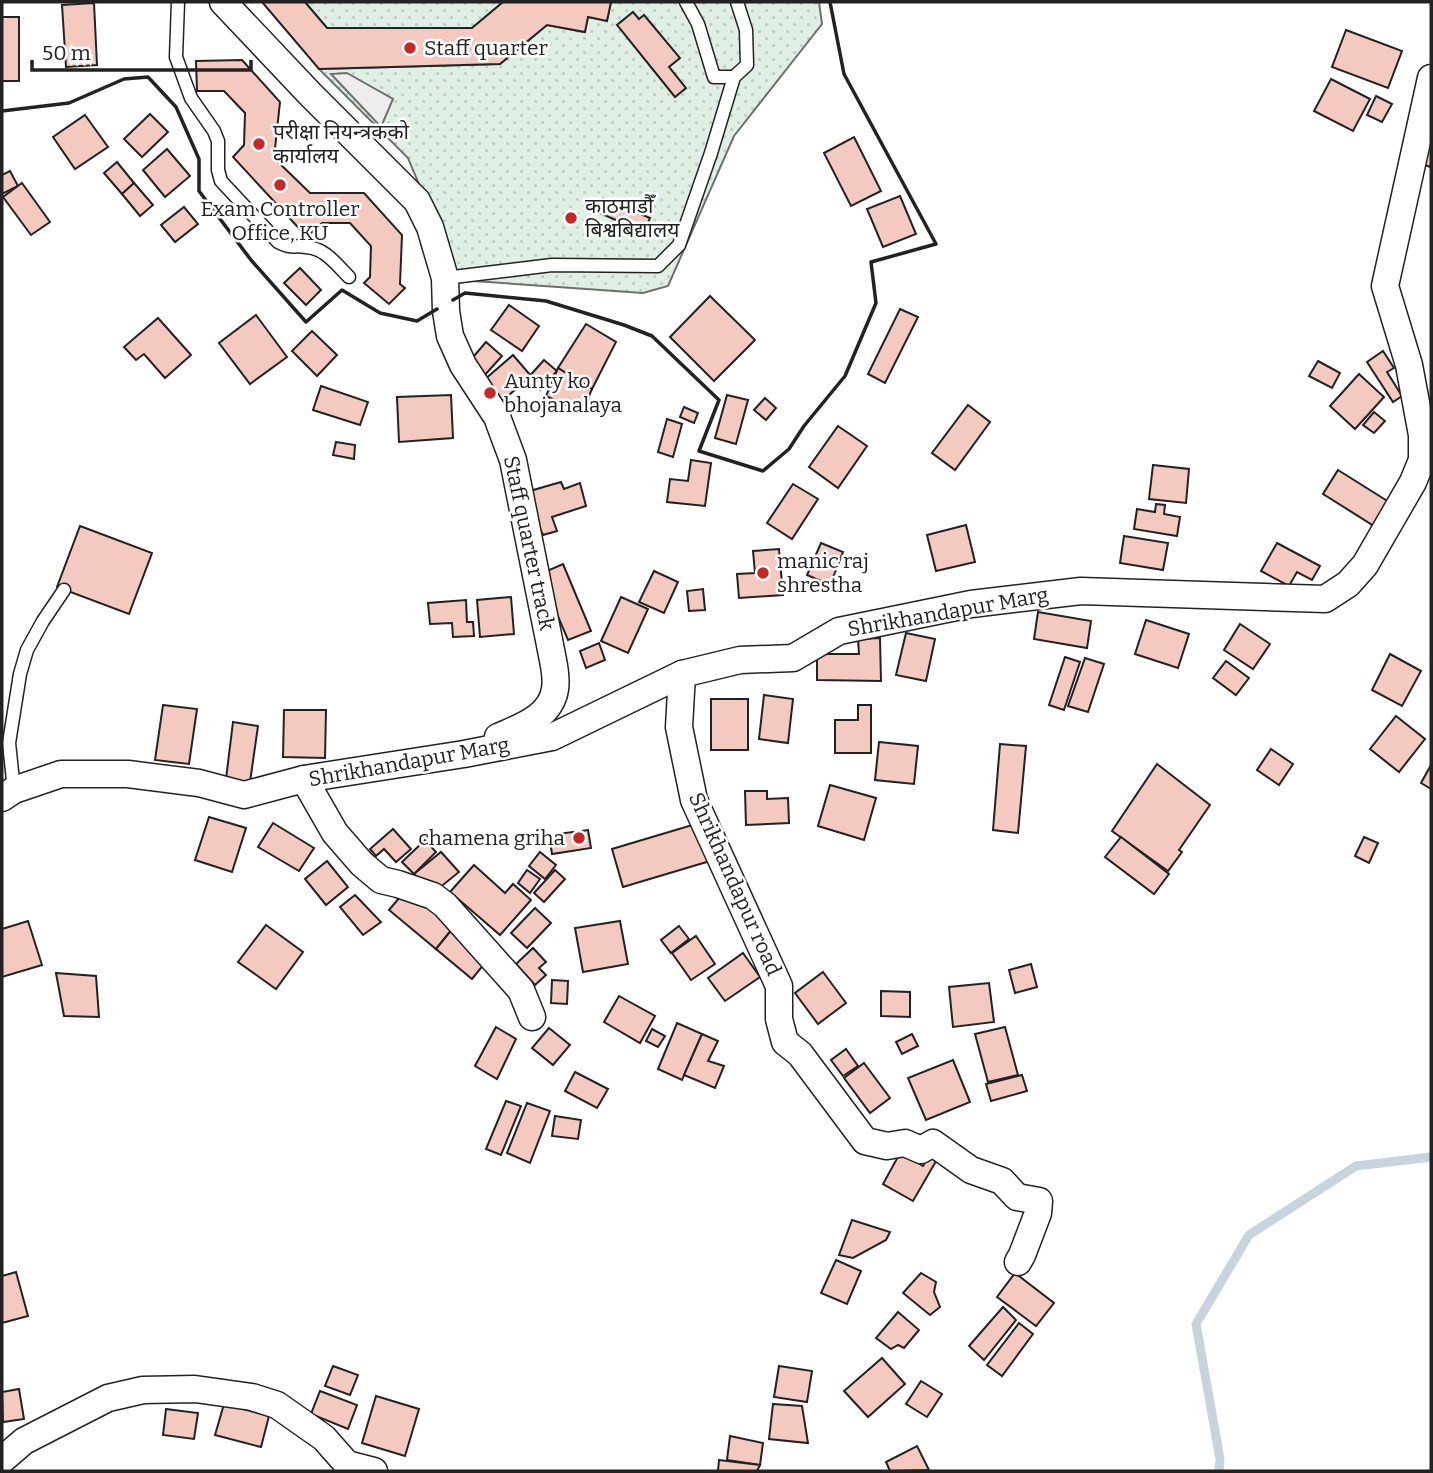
<svg xmlns="http://www.w3.org/2000/svg" width="1433" height="1473" viewBox="0 0 1433 1473" font-family="Bitter,'Noto Sans Devanagari',serif">
<style>
.grass{fill:url(#grass-dots);stroke:#6f6f6f;stroke-width:2}
.parking{fill:#ededed;stroke:#6f6f6f;stroke-width:2}
.lines{fill:none;stroke-linecap:round;stroke-linejoin:round}
.stream{stroke:#c7d3dd;stroke-width:9}
.building{fill:#f3c9c0;stroke:#222;stroke-width:2}
.service-casing{stroke:#222;stroke-width:15}
.minor-casing{stroke:#222;stroke-width:29}
.service{stroke:#fff;stroke-width:12}
.minor{stroke:#fff;stroke-width:26}
.wall{stroke:#222;stroke-width:3.5}
.poi-dot{fill:#c62828;stroke:#fff;stroke-width:2.5}
.labels{text-anchor:middle;stroke-width:5;stroke-linejoin:round;paint-order:stroke}
.poi-label{font-size:21px;fill:#222;stroke:#fff;text-anchor:start}
.street-label{font-size:21px;fill:#222;stroke:#fff}
</style>
<defs>
<pattern id="grass-dots" width="8" height="8" patternUnits="userSpaceOnUse" patternTransform="scale(1.75)"><rect width="8" height="8" fill="#e0efe3"/><path d="M2 2h.1M6 6h.1" fill="none" stroke="#c0cdc2" stroke-width="1.8" stroke-linecap="round"/></pattern>
</defs>
<rect width="100%" height="100%" fill="#fff"/>
<!-- grass -->
<g class="grass">
<polygon points="305,2 503,2 472,28 327,28"/>
<polygon points="611,2 819,2 822,24 734,136 668,286 643,293 459,280 408,158 319,69 500,64 547,25 584,32 588,17 607,20"/>
</g>
<!-- parking -->
<polygon class="parking" points="347,73 393,99 381,127 331,74"/>
<g class="lines">
<!-- stream -->
<polyline class="stream" points="1219,1471 1220,1459 1196,1324 1249,1235 1356,1166 1431,1157"/>
</g>
<!-- building -->
<g class="building">
<polygon points="262,2 305,2 327,28 472,28 503,2 611,2 607,21 588,17 585,32 547,25 500,64 319,69"/>
<polygon points="94,3 97,65 66,67 62,5"/>
<polygon points="633,12 639,19 644,15 680,58 669,67 686,88 675,97 617,25"/>
<rect x="2" y="17" width="17" height="64"/>
<polygon points="1346,30 1402,51 1388,88 1332,67"/>
<polygon points="242,60 280,102 274,158 310,193 364,193 402,235 400,284 405,288 389,304 364,283 370,277 371,246 350,223 322,223 307,237 233,157 244,145 245,113 224,91 197,91 196,61"/>
<polygon points="1331,79 1370,99 1353,131 1314,111"/>
<polygon points="1376,96 1392,104 1382,122 1367,115"/>
<polygon points="150,114 168,132 142,157 124,139"/>
<polygon points="85,115 108,147 75,169 53,137"/>
<polygon points="1431,133 1431,163 1430,167 1419,163"/>
<polygon points="854,137 881,191 851,206 824,153"/>
<polygon points="167,149 190,176 165,197 143,170"/>
<polygon points="117,162 134,183 122,194 104,173"/>
<polygon points="10,171 18,186 2,194 2,174 2,175"/>
<polygon points="22,183 50,222 31,235 3,197"/>
<polygon points="134,183 153,205 140,216 122,194"/>
<polygon points="900,196 916,234 883,247 867,209"/>
<polygon points="603,198 650,218 644,232 597,212"/>
<polygon points="184,207 198,224 175,242 161,225"/>
<polygon points="300,268 321,290 306,305 284,283"/>
<polygon points="710,296 755,340 714,381 670,337"/>
<polygon points="509,305 539,326 522,351 491,330"/>
<polygon points="900,309 918,317 885,383 868,374"/>
<polygon points="256,315 287,357 250,384 219,343"/>
<polygon points="158,318 191,355 165,378 144,354 136,360 124,347"/>
<polygon points="586,324 616,342 592,389 558,368"/>
<polygon points="312,331 337,355 317,376 292,351"/>
<polygon points="486,342 502,356 483,377 468,363"/>
<polygon points="1383,351 1394,368 1387,372 1402,396 1393,402 1367,362"/>
<polygon points="513,355 531,376 495,407 477,386"/>
<polygon points="544,360 557,371 540,390 527,379"/>
<polygon points="1318,361 1340,373 1332,388 1309,376"/>
<polygon points="558,368 592,389 582,413 546,396"/>
<polygon points="1359,374 1384,397 1355,429 1330,406"/>
<polygon points="321,386 368,402 360,425 313,410"/>
<polygon points="451,395 453,438 399,442 397,397"/>
<polygon points="727,395 748,400 736,444 715,438"/>
<polygon points="765,398 776,408 766,420 754,410"/>
<polygon points="968,405 990,422 955,470 932,453"/>
<polygon points="684,407 698,413 694,423 680,417"/>
<polygon points="1374,412 1385,421 1374,433 1363,425"/>
<polygon points="667,419 682,424 673,457 658,452"/>
<polygon points="838,426 867,446 838,488 809,467"/>
<polygon points="336,442 355,445 354,459 333,455"/>
<polygon points="691,460 711,463 705,506 667,502 670,479 688,481"/>
<polygon points="1153,465 1189,469 1186,503 1149,499"/>
<polygon points="1338,470 1389,502 1374,526 1323,494"/>
<polygon points="561,482 564,489 580,483 586,506 552,517 557,531 543,535 523,493"/>
<polygon points="793,484 818,499 792,539 767,523"/>
<polygon points="1156,504 1165,505 1164,514 1180,517 1177,536 1134,529 1137,509 1155,512"/>
<polygon points="966,525 975,562 936,571 927,535"/>
<polygon points="80,526 152,553 129,614 57,587"/>
<polygon points="1124,536 1168,543 1163,570 1120,563"/>
<polygon points="821,543 843,552 830,585 807,575"/>
<polygon points="1277,543 1320,566 1312,580 1297,572 1289,586 1261,571"/>
<polygon points="779,549 783,595 739,598 737,574 755,573 753,551"/>
<polygon points="563,564 591,631 568,640 540,574"/>
<polygon points="654,571 678,582 664,613 639,602"/>
<polygon points="703,589 705,610 689,611 687,591"/>
<polygon points="511,597 514,634 480,637 477,600"/>
<polygon points="621,597 648,609 628,653 601,641"/>
<polygon points="466,600 467,622 473,622 474,636 453,637 452,623 430,624 428,603"/>
<polygon points="1038,612 1091,621 1087,648 1034,639"/>
<polygon points="1146,620 1189,634 1178,668 1135,654"/>
<polygon points="1240,624 1270,644 1253,669 1224,650"/>
<polygon points="906,633 935,639 926,681 896,675"/>
<polygon points="880,638 881,681 817,680 817,654 859,654 858,639"/>
<polygon points="599,643 605,660 586,668 580,651"/>
<polygon points="1390,654 1421,671 1402,706 1372,690"/>
<polygon points="1065,657 1080,662 1064,710 1049,705"/>
<polygon points="1085,658 1104,664 1088,712 1068,706"/>
<polygon points="1226,661 1249,678 1236,695 1213,678"/>
<polygon points="764,695 793,699 788,743 759,739"/>
<rect x="711" y="699" width="37" height="51"/>
<polygon points="163,705 197,709 189,764 155,760"/>
<polygon points="858,705 871,705 871,753 835,753 835,720 858,720"/>
<polygon points="284,710 326,710 325,758 283,757"/>
<polygon points="1396,716 1425,739 1399,772 1370,749"/>
<polygon points="233,722 258,726 250,782 226,779"/>
<polygon points="879,742 918,746 914,784 875,780"/>
<polygon points="1000,744 1026,746 1018,833 993,830"/>
<polygon points="1271,749 1293,764 1279,785 1257,770"/>
<polygon points="1157,764 1210,805 1179,850 1182,852 1168,871 1112,831"/>
<polygon points="1431,765 1431,789 1421,783"/>
<polygon points="830,785 876,798 864,840 818,826"/>
<polygon points="745,791 767,791 767,799 788,798 789,823 746,825"/>
<polygon points="209,817 246,828 232,872 195,860"/>
<polygon points="273,823 314,848 299,871 258,847"/>
<polygon points="699,823 710,861 623,887 612,849"/>
<polygon points="393,829 411,849 396,862 384,849 376,856 370,849"/>
<polygon points="588,830 591,848 552,854 549,835"/>
<polygon points="1121,837 1169,874 1154,894 1105,857"/>
<polygon points="1364,837 1378,843 1369,863 1355,856"/>
<polygon points="425,840 436,852 414,874 402,862"/>
<polygon points="441,852 459,872 433,893 414,874"/>
<polygon points="540,852 556,865 545,879 529,866"/>
<polygon points="327,861 348,887 326,905 305,879"/>
<polygon points="474,865 505,893 513,884 531,900 500,935 450,892"/>
<polygon points="527,870 540,879 530,893 518,883"/>
<polygon points="555,870 565,879 544,902 534,893"/>
<polygon points="406,890 453,928 436,949 389,910"/>
<polygon points="355,895 381,922 363,935 340,907"/>
<polygon points="535,908 551,923 527,948 511,933"/>
<polygon points="28,921 42,965 2,977 2,929"/>
<polygon points="620,921 628,964 583,972 575,928"/>
<polygon points="266,925 303,952 276,989 238,962"/>
<polygon points="679,926 689,939 671,953 661,940"/>
<polygon points="453,928 489,958 472,979 436,949"/>
<polygon points="696,936 715,964 691,980 672,953"/>
<polygon points="533,948 546,962 539,968 546,975 535,985 516,964"/>
<polygon points="743,953 760,977 725,1001 708,978"/>
<polygon points="1031,964 1037,987 1015,993 1009,970"/>
<polygon points="823,972 846,1003 818,1024 795,993"/>
<polygon points="56,973 96,976 99,1017 64,1016"/>
<polygon points="552,980 568,981 567,1004 551,1003"/>
<polygon points="989,983 994,1022 953,1027 949,987"/>
<polygon points="881,991 910,992 910,1017 881,1016"/>
<polygon points="619,996 655,1016 640,1043 604,1022"/>
<polygon points="677,1023 702,1034 682,1080 658,1069"/>
<polygon points="496,1027 516,1039 497,1079 475,1066"/>
<polygon points="1005,1027 1018,1075 988,1082 975,1034"/>
<polygon points="549,1028 570,1045 553,1065 532,1048"/>
<polygon points="652,1029 665,1036 658,1047 646,1041"/>
<polygon points="702,1034 718,1041 708,1061 724,1066 715,1088 684,1075"/>
<polygon points="912,1034 918,1046 902,1054 896,1042"/>
<polygon points="846,1049 858,1066 843,1076 831,1060"/>
<polygon points="953,1060 970,1102 926,1120 908,1078"/>
<polygon points="864,1063 890,1098 870,1113 844,1078"/>
<polygon points="575,1072 608,1089 597,1108 565,1091"/>
<polygon points="1022,1075 1027,1091 991,1101 986,1084"/>
<polygon points="506,1101 521,1106 501,1155 486,1149"/>
<polygon points="527,1103 550,1111 530,1163 507,1153"/>
<polygon points="555,1116 581,1120 578,1139 552,1136"/>
<polygon points="931,1152 939,1156 913,1201 883,1184 900,1153 923,1166"/>
<polygon points="852,1220 890,1232 886,1240 853,1258 839,1255"/>
<polygon points="836,1260 861,1271 847,1304 821,1293"/>
<polygon points="16,1272 28,1316 2,1323 2,1276"/>
<polygon points="921,1273 936,1282 934,1292 940,1307 930,1315 903,1293"/>
<polygon points="1015,1273 1054,1303 1036,1326 997,1297"/>
<polygon points="1003,1307 1016,1320 984,1360 969,1346"/>
<polygon points="898,1312 919,1330 904,1348 898,1345 891,1349 876,1338"/>
<polygon points="1019,1323 1033,1334 1002,1376 987,1365"/>
<polygon points="882,1358 905,1384 868,1417 844,1391"/>
<polygon points="333,1366 358,1375 350,1395 325,1386"/>
<polygon points="779,1366 812,1371 807,1402 774,1397"/>
<polygon points="921,1381 942,1394 927,1417 906,1404"/>
<polygon points="19,1389 24,1419 3,1422 2,1392"/>
<polygon points="320,1391 357,1405 348,1429 311,1414"/>
<polygon points="376,1396 419,1409 405,1456 362,1443"/>
<polygon points="224,1404 269,1416 261,1447 215,1435"/>
<polygon points="773,1404 802,1406 808,1443 769,1439"/>
<polygon points="166,1409 198,1413 194,1439 163,1435"/>
<polygon points="730,1436 763,1443 760,1465 727,1460"/>
<polygon points="917,1446 929,1470 890,1471 886,1462"/>
<polygon points="719,1460 760,1465 757,1471 718,1471"/>
</g>
<g class="lines">
<!-- service casing -->
<g class="service-casing">
<g id="service">
<path d="M 178,2 L 176,57 L 191,98 L 214,131 L 218,141 L 218,170 L 221,181 L 278,242 C 291,249 293,245 306,247 C 325,248 336,264 349,277"/>
<polyline points="686,2 698,24 714,77 734,77"/>
<polyline points="445,278 552,265 658,266 679,245 711,153 734,77 747,65 746,30 737,2"/>
<polyline points="14,790 9,743 20,674 27,650 43,621 64,590"/>
</g>
</g>
<!-- minor casing -->
<g class="minor-casing">
<g id="minor">
<path d="M 223,2 L 310,94 L 417,201 L 430,227 L 445,278 L 446,311 L 450,336 L 463,365 L 497,417 L 513,460 L 552,655 C 554,665 557,678 555,689 C 551,717 521,727 498,737"/>
<polyline points="682,674 679,727 694,800 779,986 779,1019 785,1042 800,1054 865,1141 887,1146 905,1143 921,1150 933,1143 971,1170 1002,1181 1017,1197 1039,1201 1038,1213 1022,1255 1018,1262"/>
<polyline points="304,779 335,833 362,864 381,880 398,884 433,896 445,905 521,990 532,1017"/>
<polyline points="2,798 14,790 61,774 128,774 199,783 244,795 304,779 464,754 552,737 682,674 740,660 793,658 839,631 971,604 1081,591 1325,599 1348,584 1365,565 1413,482 1422,460 1422,435 1409,365 1385,286 1431,78"/>
<polyline points="2,1460 24,1441 108,1398 143,1390 195,1389 252,1397 277,1405 324,1438 347,1464 374,1471"/>
</g>
</g>
<!-- service -->
<use href="#service" class="service"/>
<!-- minor -->
<use href="#minor" class="minor"/>
<!-- wall -->
<g class="wall">
<polyline points="2,111 69,103 124,79 148,77 176,107 199,159 199,191 251,260 306,322 342,290 380,313 417,321 437,309"/>
<polyline points="453,300 465,293 546,301 624,325 652,336 719,400 699,451 763,471 789,449 804,426 845,376 876,303 871,262 936,244 844,74 830,2"/>
</g>
</g>
<!-- markers -->
<g class="poi-dot">
<circle cx="410" cy="48" r="7"/>
<circle cx="259" cy="144" r="7"/>
<circle cx="280" cy="185" r="7"/>
<circle cx="571" cy="218" r="7"/>
<circle cx="490" cy="393" r="7"/>
<circle cx="763" cy="573" r="7"/>
<circle cx="579" cy="838" r="7"/>
</g>
<g class="labels">
<!-- poi labels -->
<g class="poi-label">
<text x="424" y="55">Staff quarter</text>
<text x="273" y="139">परीक्षा नियन्त्रकको<tspan x="273" dy="24">कार्यालय</tspan></text>
<text x="585" y="213">काठमाडौँ<tspan x="585" dy="24">बिश्वबिद्यालय</tspan></text>
<text x="280" y="216" text-anchor="middle">Exam Controller<tspan x="280" dy="24">Office, KU</tspan></text>
<text x="504" y="388">Aunty ko<tspan x="504" dy="24">bhojanalaya</tspan></text>
<text x="777" y="568">manic raj<tspan x="777" dy="24">shrestha</tspan></text>
<text x="565" y="845" text-anchor="end">chamena griha</text>
</g>
<!-- street labels -->
<g class="street-label">
<text transform="translate(529 543) rotate(78)" y="7">Staff quarter track</text>
<text transform="translate(948 612) rotate(-10)" y="7">Shrikhandapur Marg</text>
<text transform="translate(409 762) rotate(-10)" y="7">Shrikhandapur Marg</text>
<text transform="translate(735 884) rotate(66)" y="7">Shrikhandapur road</text>
</g>
</g>
<!-- border -->
<rect width="1433" height="1473" fill="none" stroke="#222222" stroke-width="7"/>
<!-- scale -->
<path d="M32 60v10h219v-10" fill="none" stroke="#222222" stroke-width="3.5"/>
<text x="42" y="60" font-size="21" fill="#222222" stroke="#ffffff" stroke-width="5" paint-order="stroke">50 m</text>
</svg>
